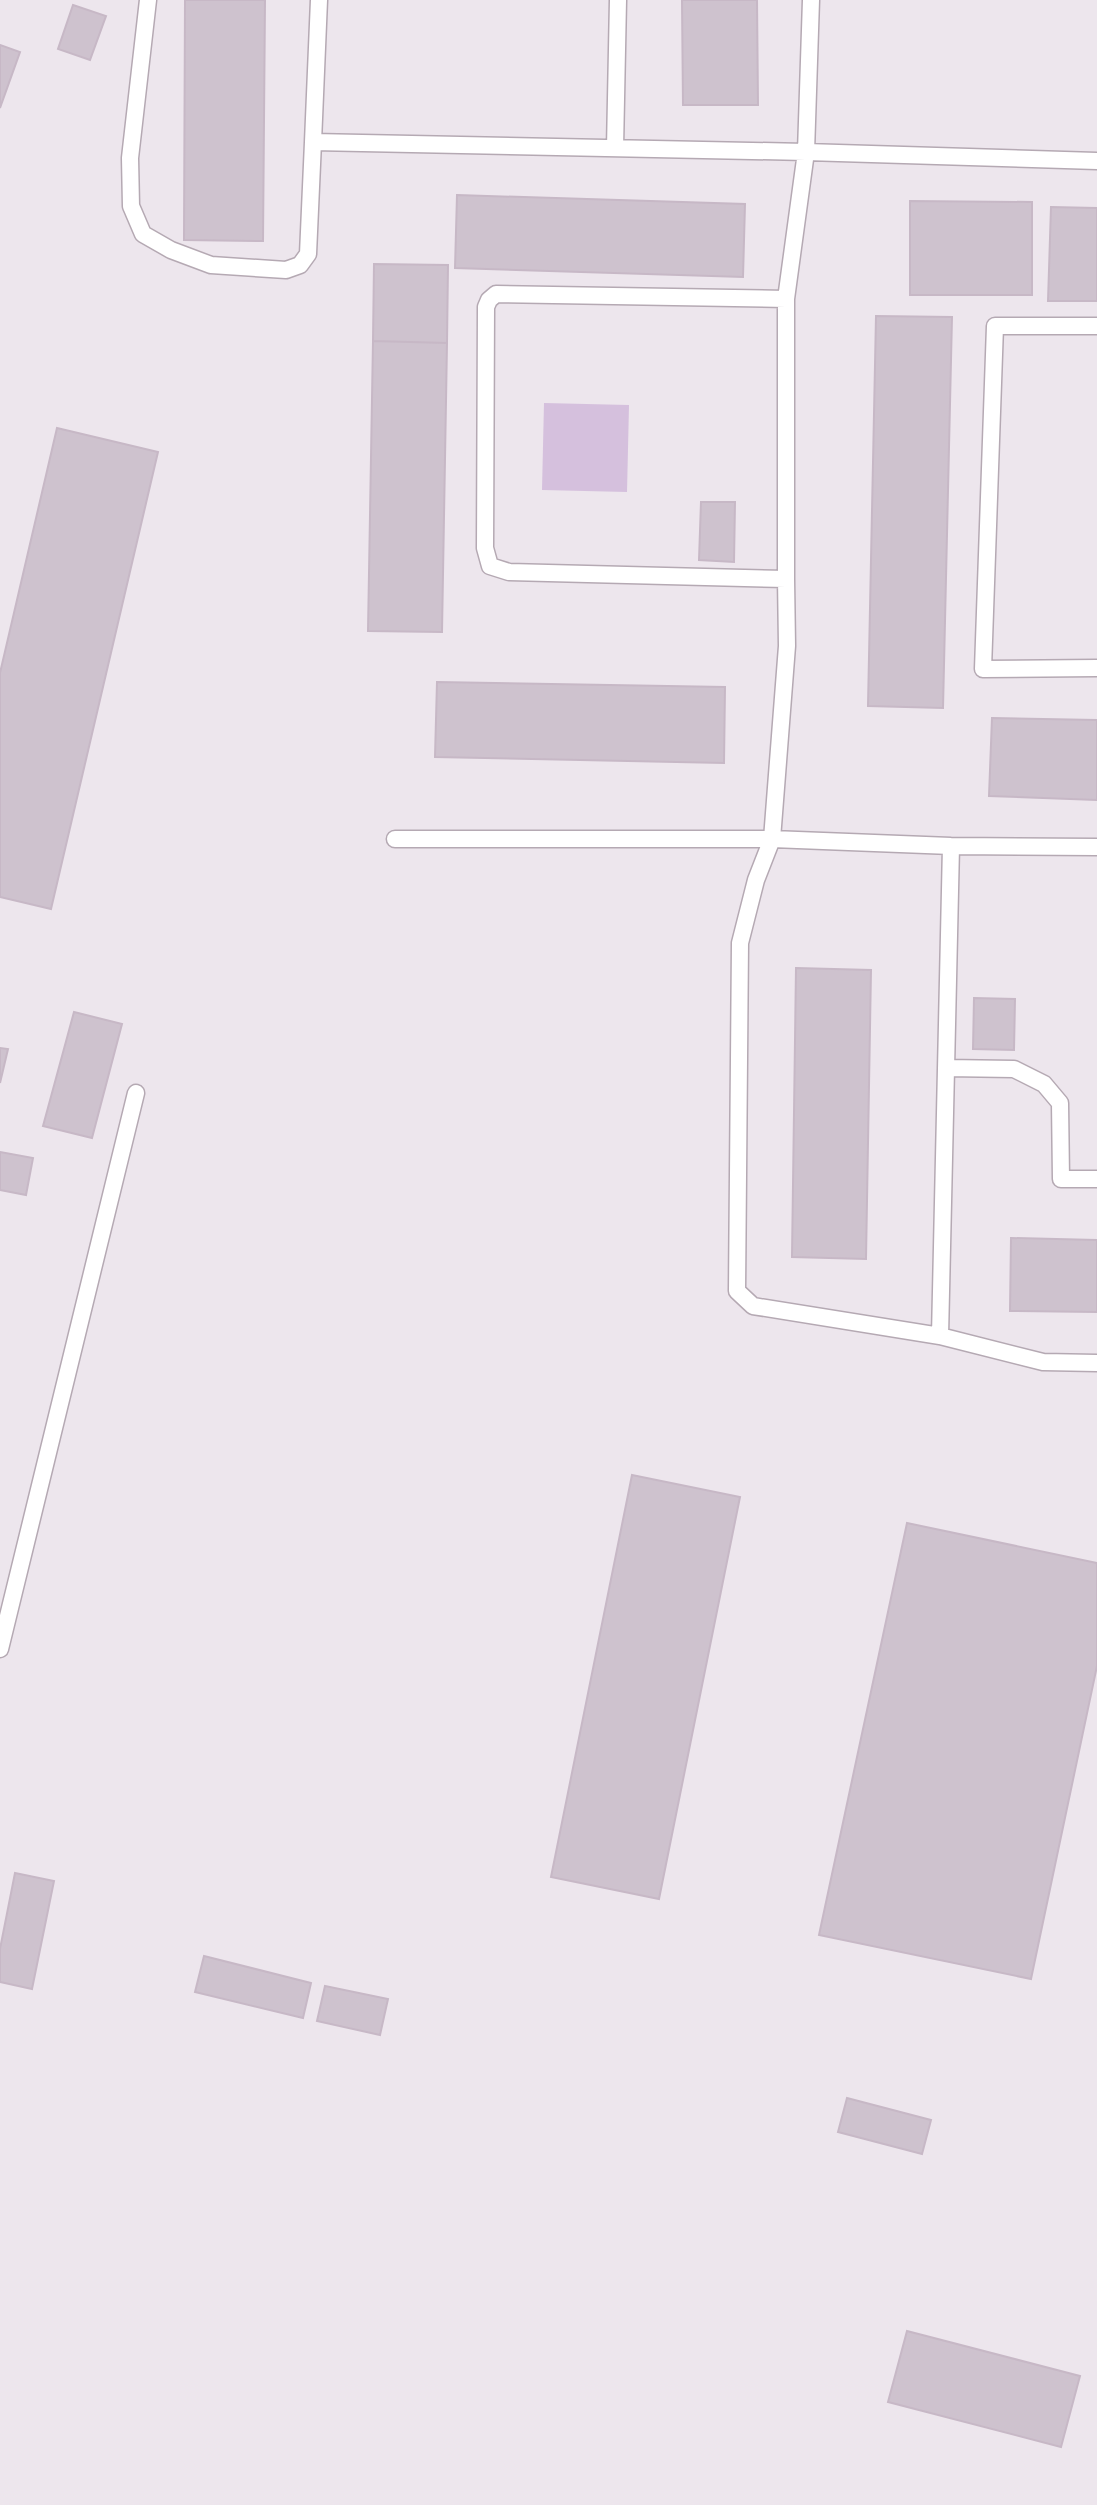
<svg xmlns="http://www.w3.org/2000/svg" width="1097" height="2505" viewBox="0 0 1097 2505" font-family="Roboto,sans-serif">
	<rect width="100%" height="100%" fill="#ede6ed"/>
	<path fill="#d5c0dd" d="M544,403L629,405L627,492L542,490Z"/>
	<path fill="#cec2ce" stroke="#c7b8c6" stroke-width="2" d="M185,0H265L263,241L184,240Z
		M682,0H757L758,105H683Z
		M73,5L106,16L90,60L58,49Z
		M0,45L20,52L0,108Z
		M457,195L745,204L743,277L455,268Z
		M910,201L1032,202V295H910Z
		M1051,207L1097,208V301H1048Z
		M374,264L448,265L447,343L373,341Z
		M876,316L952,317L943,708L868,706Z
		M373,341L447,343L442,632L368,631Z
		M57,428L158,452L51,909L0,897V673Z
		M701,502H735L734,562L699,560Z
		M437,682L725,687L724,763L435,757Z
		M992,718L1097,720V800L989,796Z
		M796,968L871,970L866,1259L792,1257Z
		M974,998L1015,999L1014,1050L973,1049Z
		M74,1012L122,1024L92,1138L43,1126Z
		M0,1048L8,1049L0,1083Z
		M0,1152L33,1158L26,1195L0,1190Z
		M1011,1238L1097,1240V1312L1010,1311Z
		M632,1475L740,1497L659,1899L551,1877Z
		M907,1523L1097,1563V1666L1031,1979L819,1935Z
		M15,1873L54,1881L32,1989L0,1982V1949Z
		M204,1956L311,1983L303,2018L195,1992Z
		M325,1986L388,1999L380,2035L317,2021Z
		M847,2098L931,2120L922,2154L838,2132Z
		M907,2331L1080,2376L1061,2447L888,2402Z"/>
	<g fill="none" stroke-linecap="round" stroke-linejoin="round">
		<g stroke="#b5a9b3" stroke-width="19">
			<path id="lane" d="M148,0L130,158L131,206L143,234L171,250L211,265L286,270L300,265L308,254L313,142
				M319,0L313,142L806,152L1097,161
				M615,148L618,0
				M786,299V579L509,572L490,566L485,548L486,307L489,300L496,294L786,299L806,152L811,0
				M1097,326H995L983,669L1097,668
				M786,579L787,646L772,839L951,846L1097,847
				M395,839H772L756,880L740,943L737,1291L753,1306L940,1336
				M951,846L940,1336L1043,1362L1097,1363
				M946,1068L1014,1069L1044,1084L1060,1103L1061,1179H1097
				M0,1649L136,1093"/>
		</g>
		<use href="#lane" stroke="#fff" stroke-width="16"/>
	</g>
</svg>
